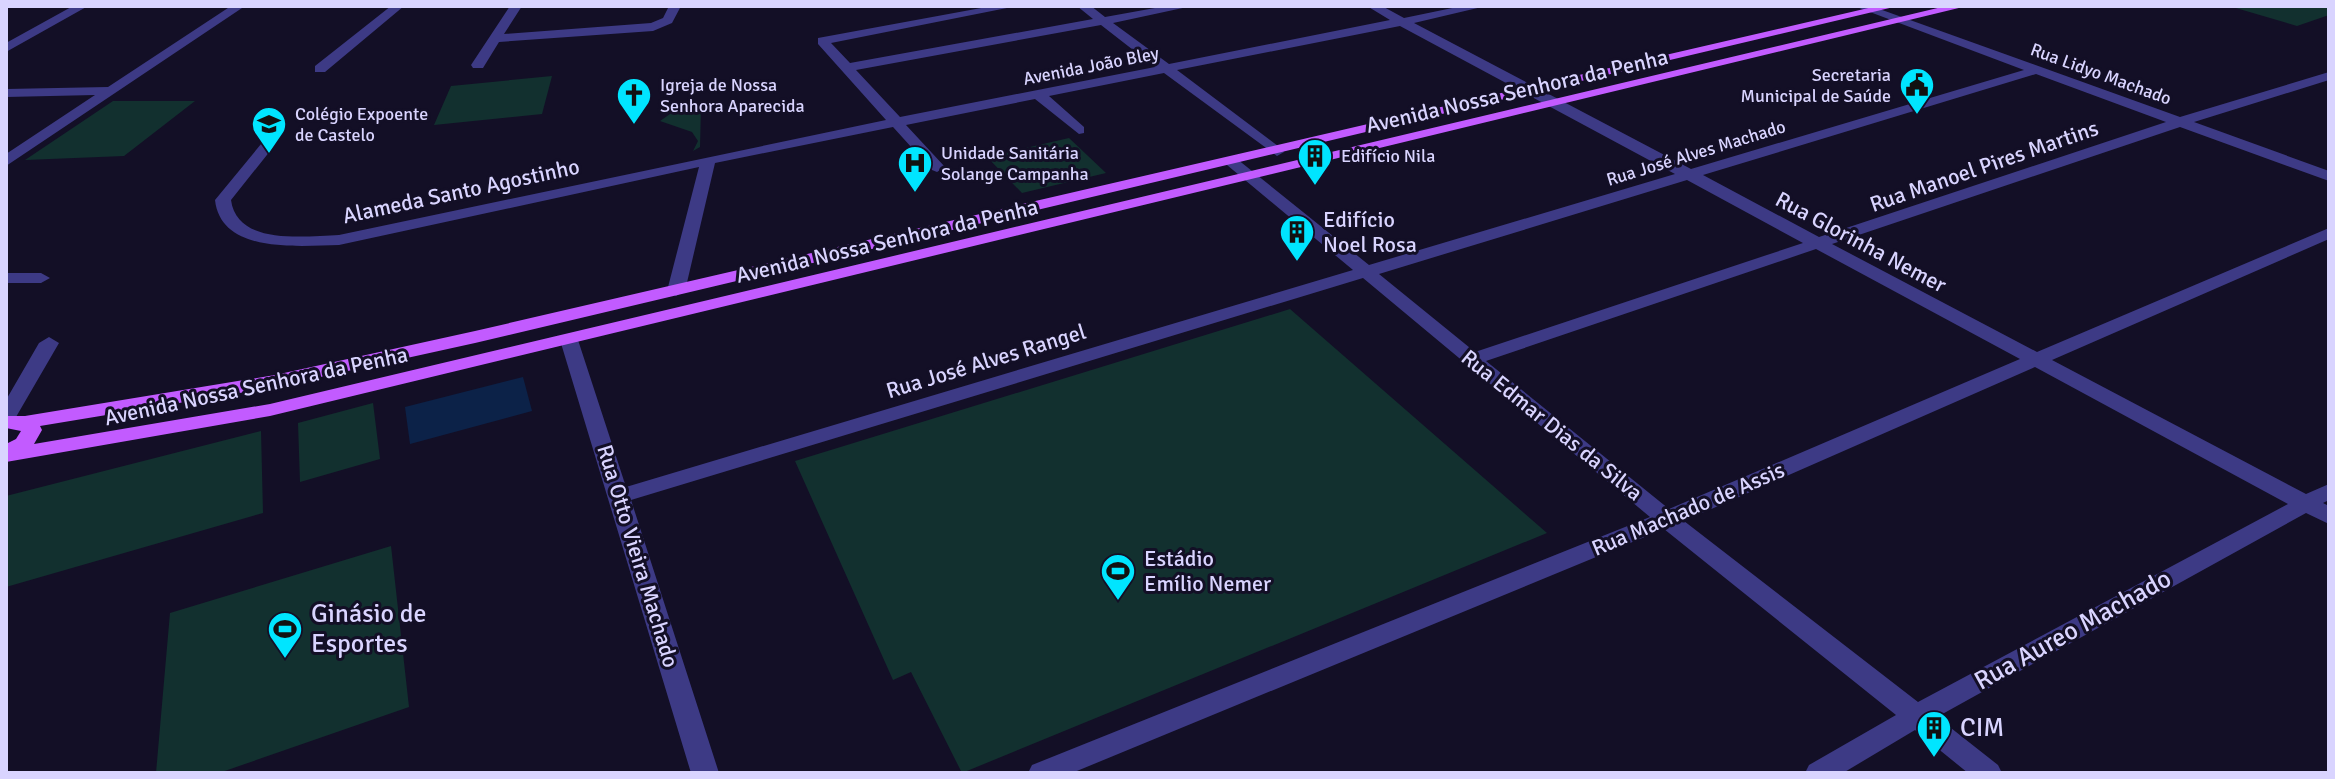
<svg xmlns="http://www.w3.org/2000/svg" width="2335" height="779" viewBox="0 0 2335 779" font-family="Signika,sans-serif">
	<rect width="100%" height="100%" fill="#130f26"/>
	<path fill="#12302f" d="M2229,6H2324L2329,7V15L2297,26Z
		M552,76L542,114L434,125L451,86Z
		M113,101H195L124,156L25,160Z
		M686,103L701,107L700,147L693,151L698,141L692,132L660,121Z
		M1069,138L1106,173L1022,193L987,157Z
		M1290,309L1547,533L962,773L911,672L893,680L795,461Z
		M373,403L380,459L300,482L298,423Z
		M261,431L263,513L6,587V496Z
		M391,546L409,707L219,773H156L170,613Z"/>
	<path fill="#0c2248" d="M523,377L532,411L410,444L405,407Z"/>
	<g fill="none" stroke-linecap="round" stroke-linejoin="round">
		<path fill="#3d3a85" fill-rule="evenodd" d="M73,6H88L6,52V43Z
			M231,6H245L6,166V154L95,95L6,97V89L108,87Z
			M391,6H404L325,72H315V66Z
			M510,6H522L504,34L651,23L663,18L669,6H681L672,23L653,31L499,42L483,68H473L471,65Z
			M992,6H1017L831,43L850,63L1093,19L1077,6H1091L1105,17L1166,6H1192L1113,23L1169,64L1390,20L1367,6H1382L1404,18L1462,6H1486L1414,23L1691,169L2024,70L1854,6H1871L2180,117L2329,72V80L2194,122L2329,171V181L2180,127L1832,244L2037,352L2329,228V239L2052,360L2306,494L2329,484V500L2323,503L2329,506V524L2306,513L1937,717L1998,765L2002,773H1968L1915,730L1843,773H1805L1809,765L1896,715L1664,529L1072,773H1028L1032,765L1650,517L1363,278L631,500L719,773H691L560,340L562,336L569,334L578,340L626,487L1353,270L1227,165V159H1237L1369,265L1675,174L1400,26L1177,70L1282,149L1284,152L1277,156L1164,73L1049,96L1084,127V133L1079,134L1035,99L906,125L945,167L937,172L932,170L893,127L715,163L685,291L676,296L667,291L699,167L339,245C298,246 221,254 215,200L266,138L271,137L278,141L231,200C237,246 305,236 339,235L886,120L818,44V38ZM1101,25L1155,67L900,117L856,70ZM2036,74L2166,122L1819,237L1703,175ZM1687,180L1803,243L1475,352L1379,274ZM1816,249L2020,359L1669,509L1486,361ZM2035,367L2288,504L1918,702L1684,521Z
			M6,273H41L50,278L41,283H6Z
			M49,337L59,343L16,417L6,423V400L39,343Z"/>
		<path fill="#c25bff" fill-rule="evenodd" d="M1877,6H1898L475,343L275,387L40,426L42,430L34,444L270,404L1946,6H1967L270,416L6,462V444L16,439L21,431L6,428V416H25L275,375L475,331Z"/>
	</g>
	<defs>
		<g id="civic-pin" transform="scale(1.8)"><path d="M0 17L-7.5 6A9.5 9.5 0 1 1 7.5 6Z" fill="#00e5ff" stroke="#130f26"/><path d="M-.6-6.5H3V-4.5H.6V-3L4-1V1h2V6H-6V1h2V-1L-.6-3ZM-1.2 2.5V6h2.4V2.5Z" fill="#111"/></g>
		<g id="church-pin" transform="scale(1.8)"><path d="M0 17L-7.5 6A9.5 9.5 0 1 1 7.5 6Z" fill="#00e5ff" stroke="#130f26"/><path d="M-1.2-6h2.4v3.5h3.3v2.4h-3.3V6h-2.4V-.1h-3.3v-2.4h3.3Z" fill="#111"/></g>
		<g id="school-pin" transform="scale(1.8)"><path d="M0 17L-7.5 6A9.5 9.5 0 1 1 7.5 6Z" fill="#00e5ff" stroke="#130f26"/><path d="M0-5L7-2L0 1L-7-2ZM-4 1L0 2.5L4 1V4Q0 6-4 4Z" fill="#111"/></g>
		<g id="building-pin" transform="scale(1.8)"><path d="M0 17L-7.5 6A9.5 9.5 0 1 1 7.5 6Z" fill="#00e5ff" stroke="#130f26"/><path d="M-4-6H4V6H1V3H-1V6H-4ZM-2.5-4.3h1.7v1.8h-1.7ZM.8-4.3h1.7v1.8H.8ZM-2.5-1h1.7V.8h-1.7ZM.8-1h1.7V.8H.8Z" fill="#111"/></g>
		<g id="hospital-pin" transform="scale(1.8)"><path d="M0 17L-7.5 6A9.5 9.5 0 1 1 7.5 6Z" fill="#00e5ff" stroke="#130f26"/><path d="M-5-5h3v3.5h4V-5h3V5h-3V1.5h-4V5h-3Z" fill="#111"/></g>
		<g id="stadium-pin" transform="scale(1.8)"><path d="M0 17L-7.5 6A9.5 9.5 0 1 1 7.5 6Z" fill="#00e5ff" stroke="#130f26"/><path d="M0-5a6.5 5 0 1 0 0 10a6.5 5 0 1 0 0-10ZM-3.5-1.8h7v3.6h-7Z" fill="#111"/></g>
	</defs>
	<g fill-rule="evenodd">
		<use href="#civic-pin" x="1917" y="85"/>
		<use href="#church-pin" x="634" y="95"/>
		<use href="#school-pin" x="269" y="124"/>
		<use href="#building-pin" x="1315" y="156"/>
		<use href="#hospital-pin" x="915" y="163"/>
		<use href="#building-pin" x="1297" y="232"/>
		<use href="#stadium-pin" x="1118" y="571"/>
		<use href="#stadium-pin" x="285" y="629"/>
		<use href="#building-pin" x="1934" y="728"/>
	</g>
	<g text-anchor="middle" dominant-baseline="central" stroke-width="6" stroke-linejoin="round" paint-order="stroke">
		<g font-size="18" fill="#d9d4ff" stroke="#130f26">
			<text transform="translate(1091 66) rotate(-11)">Avenida João Bley</text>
			<text transform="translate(2101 74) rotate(20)">Rua Lidyo Machado</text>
			<text transform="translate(1696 153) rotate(-17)">Rua José Alves Machado</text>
		</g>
		<g font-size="18" fill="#d9d4ff" stroke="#130f26" text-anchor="start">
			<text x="1891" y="75" text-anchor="end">Secretaria<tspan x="1891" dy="21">Municipal de Saúde</tspan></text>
			<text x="660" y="85">Igreja de Nossa<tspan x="660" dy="21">Senhora Aparecida</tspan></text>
			<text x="295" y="114">Colégio Expoente<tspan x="295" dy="21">de Castelo</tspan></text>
			<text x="941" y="153">Unidade Sanitária<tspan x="941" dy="21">Solange Campanha</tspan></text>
			<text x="1341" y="156">Edifício Nila</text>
		</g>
		<g font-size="22" fill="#d9d4ff" stroke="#130f26">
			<text transform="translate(1517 91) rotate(-13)">Avenida Nossa Senhora da Penha</text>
			<text transform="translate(1984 166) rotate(-19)">Rua Manoel Pires Martins</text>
			<text transform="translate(461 191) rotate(-12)">Alameda Santo Agostinho</text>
			<text transform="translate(887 241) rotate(-13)">Avenida Nossa Senhora da Penha</text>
			<text transform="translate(1861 242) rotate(28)">Rua Glorinha Nemer</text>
			<text transform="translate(986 361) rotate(-17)">Rua José Alves Rangel</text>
			<text transform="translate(256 386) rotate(-12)">Avenida Nossa Senhora da Penha</text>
			<text transform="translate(1552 425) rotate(39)">Rua Edmar Dias da Silva</text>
			<text transform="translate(1688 509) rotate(-23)">Rua Machado de Assis</text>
			<text transform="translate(638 556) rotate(73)">Rua Otto Vieira Machado</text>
		</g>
		<g font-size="22" fill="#d9d4ff" stroke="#130f26" text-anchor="start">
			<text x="1323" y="219">Edifício<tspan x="1323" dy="25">Noel Rosa</tspan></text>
			<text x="1144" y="558">Estádio<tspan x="1144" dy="25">Emílio Nemer</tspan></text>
		</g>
		<g font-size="26" fill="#d9d4ff" stroke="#130f26" text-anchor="start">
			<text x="311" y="614">Ginásio de<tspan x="311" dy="30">Esportes</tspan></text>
			<text x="1960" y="728">CIM</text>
		</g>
		<g font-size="26" fill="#d9d4ff" stroke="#130f26">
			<text transform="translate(2073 630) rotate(-29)">Rua Aureo Machado</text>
		</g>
	</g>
	<rect width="2335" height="779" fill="none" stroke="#d9d4ff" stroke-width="16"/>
</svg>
